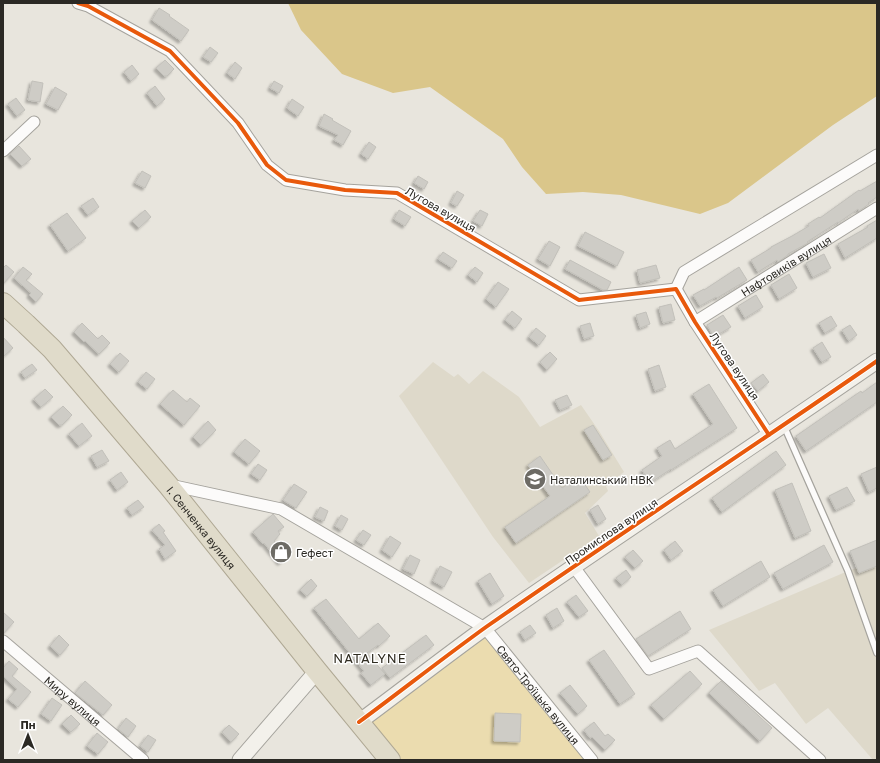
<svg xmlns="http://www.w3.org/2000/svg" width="880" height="763" viewBox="0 0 880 763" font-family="'Golos Text',sans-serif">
	<defs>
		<filter id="shadow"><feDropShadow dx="-2.5" dy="2.5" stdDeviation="1" flood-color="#0004"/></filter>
	</defs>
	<rect width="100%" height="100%" fill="#e8e5dd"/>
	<path fill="#ded9ca" d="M433,362L454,377L458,374L469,384L483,371L519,397L540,427L581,405L599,431L624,472L606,486L608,491L585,513L599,536L529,583L493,537L399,396Z
		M877,561V760H873L828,708L806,724L775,683L759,691L709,630L848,571Z"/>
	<path fill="#ebdcaf" d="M485,628L592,760H390L359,722Z"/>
	<path fill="#dac68a" d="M288,3H877V96L833,125L728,203L700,214L621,195L583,192L546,194L522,167L503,139L430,87L393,93L342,74L301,30Z"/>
	<path fill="#ceccc6" stroke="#c2c0ba" filter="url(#shadow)" d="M159,8L170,15L169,16L189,30L181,41L152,20Z
		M210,47L218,53L211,62L203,57Z
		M165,60L174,69L167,76H164L156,68Z
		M235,62L242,68L235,79L227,73Z
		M132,65L139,74L131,81L124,72Z
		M32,81L43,83L40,102L28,100Z
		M274,81L283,86L279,93L270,88Z
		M155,86L165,99L157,106L147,93Z
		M55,87L67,94L58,110L46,104Z
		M16,98L25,110L17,116L8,104Z
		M292,99L304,107L298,116L287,108Z
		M324,114L333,119L332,120L351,131L343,145L334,140L338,135L319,126Z
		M369,142L376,147L368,159L361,154Z
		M19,146L31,159L22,166L10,154Z
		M142,171L151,176L145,188L135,183Z
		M418,176L428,182L424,189L414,183Z
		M877,181V197L868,203L869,204L859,211L858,209L838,223V222L807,242L808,243L788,254V255L778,262L777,260L758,272L751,260L771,248V247L792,236L809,226L808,224L819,217L820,218L859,190L860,191Z
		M457,191L464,195L457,206L451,203Z
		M93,198L99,207L88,215L81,206Z
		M145,210L151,217L139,228L132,221Z
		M399,210L411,217L405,226L394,219Z
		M480,210L488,214L482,226L473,221Z
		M67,213L86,238L68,251L50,225Z
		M877,220V238L845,258L838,244L868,227L867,226Z
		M585,232L624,252L617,266L578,246Z
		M549,241L560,247L550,266L538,259Z
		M443,252L457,261L452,268L438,259Z
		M824,254L831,268L813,277L806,263Z
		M570,260L611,282L607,290H603L565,269Z
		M6,265L14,272L3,284V268Z
		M656,265L660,278L640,283L637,270Z
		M23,267L32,274L26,280L43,294L36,302L29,295L31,293L14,278Z
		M475,267L483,273L477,282L468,275Z
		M739,267L747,280L717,298L716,297L700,306L693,295L704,289V290Z
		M789,274L797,288L779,299L771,285Z
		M498,282L509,289L496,307L486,299Z
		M756,295L763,307L745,318L738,306Z
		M671,304L675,320L663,323L659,307Z
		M512,311L522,319L515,328L505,320Z
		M646,312L650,324L640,328L636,315Z
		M723,315L731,327L714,337L707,325Z
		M831,316L837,326L825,333L819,323Z
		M82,323L98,339L102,335L110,343L99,354L85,341L84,342L74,332Z
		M590,323L594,336L584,339L580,326Z
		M850,325L857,335L849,341L842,330Z
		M536,328L546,336L539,345L529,337Z
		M3,337L13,348L3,357Z
		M822,342L831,357L822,362L813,348Z
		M550,352L557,359L547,370L540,362Z
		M120,353L129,361L119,372L110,364Z
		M32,364L37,370L25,378L21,372Z
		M659,365L666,387L655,391L648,369Z
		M146,372L155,379L147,389L138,382Z
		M763,374L769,382L758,391L751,383Z
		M877,382V402L806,451L796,436L861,391L862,393Z
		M709,384L737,428L671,470V469L650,483L642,470L662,456L657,448L670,440L675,449L713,424L693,394Z
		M45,389L53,397L41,407L34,399Z
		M173,390L187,402L190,398L200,406L184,425L160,404Z
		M567,395L572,405L560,410L555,400Z
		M63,406L72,415L62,425H59L51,417Z
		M208,421L216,430L201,445L193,437Z
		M82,423L92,436L79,446L69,434Z
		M593,425L612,455L603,460L584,430Z
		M245,439L260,451L249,464L234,452Z
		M102,450L109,461L97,467L91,456Z
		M776,451L786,465L722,512L712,498Z
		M540,456L562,488L579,476L590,492L516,543L505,527L550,496L528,465Z
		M258,464L267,470L260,480L251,474Z
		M877,467V488L869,492L861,474Z
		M121,472L128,482L117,490L110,480Z
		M792,483L811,531L795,538L775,490Z
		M294,484L307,492L296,508L283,500Z
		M847,487L855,501L836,510L829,496Z
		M138,500L144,507L132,515L127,508Z
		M598,505L606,519L598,524L590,510Z
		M320,507L328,511L324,521L315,517Z
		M273,514L284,527L278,531L280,534L274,541L289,556L280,563L264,543L263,544L253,532Z
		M341,515L348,519L342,530L335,526Z
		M159,524L165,531L163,532L176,551L165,559L159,549L165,545L152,530Z
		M363,530L371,535L364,545L356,540Z
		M390,536L401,543L392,557L382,550Z
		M877,540V566L859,573L850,551Z
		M675,541L683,551L671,560L664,550Z
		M824,545L833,562L783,589L774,573Z
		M633,550L643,561L635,568L625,557Z
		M410,555L420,560L414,574L403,569Z
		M761,561L770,577L723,606L713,590Z
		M440,566L452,572L444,587L433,581Z
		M626,570L631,577L622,585L616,578Z
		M490,573L504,596L492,604L478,581Z
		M311,579L317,586L307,596L300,590Z
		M576,595L588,611L579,617L567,602Z
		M326,599L359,639L378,623L390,636L379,646L378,645L367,653L385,674L371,685L361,673L364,671L314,608Z
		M557,608L564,621L553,628L546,615Z
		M680,611L691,629L648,656L636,639Z
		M3,612L14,622L3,634Z
		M530,625L536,633L525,640L520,632Z
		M59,635L69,645L60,655L50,646Z
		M426,635L434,645L390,678L382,668Z
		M604,650L635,694L620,704L589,660Z
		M9,661L18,669L12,676L31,692L18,707L8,699L17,689L3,676V668Z
		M690,671L702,684L664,719L651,705Z
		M85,681L112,705L103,715L75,693Z
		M721,681L772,728L760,741L709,693Z
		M570,685L587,706L578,714L560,693Z
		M52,698L62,705L51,721L41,714Z
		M495,713L521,714L520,742L494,741Z
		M71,715L80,724L71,732L62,724Z
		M126,718L136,726L128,737L118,729Z
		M594,722L605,736L608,734L615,740L605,750L592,737L590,738L584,730Z
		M229,725L239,734L231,742L222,732Z
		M97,733L108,742L98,754L87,746Z
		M148,735L156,740L148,752L140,746Z"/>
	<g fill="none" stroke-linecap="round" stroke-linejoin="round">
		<g stroke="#a5a39d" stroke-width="8">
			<path id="lane" d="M784,426L848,571L877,653"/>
		</g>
		<g stroke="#a5a39d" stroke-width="13">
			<g id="street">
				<path d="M78,3L88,6L170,51L238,123L267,165L286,180L345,190L397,193L579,300L676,289L695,322L769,435"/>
				<path d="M3,151L34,122"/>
				<path d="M676,289L684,272L877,155"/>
				<path id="s1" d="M695,322L877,208"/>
				<path id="s2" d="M170,485L281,509L485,628L592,760"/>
				<path d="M574,567L649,669L698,651L820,760"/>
				<path id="s3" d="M3,641L143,760"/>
			</g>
		</g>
		<g stroke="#a5a39d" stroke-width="17">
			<path id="secondary" d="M359,722C401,691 443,658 486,627C615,537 747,451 877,361
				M240,760L317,671"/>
		</g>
		<g stroke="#afa894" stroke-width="22">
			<g id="highway">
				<path id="s4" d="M3,303L26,324L52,349L76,377L168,485L317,671L390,760"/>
			</g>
		</g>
		<use href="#lane" stroke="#fcfbfa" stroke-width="5.5"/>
		<use href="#street" stroke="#fcfbfa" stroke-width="11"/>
		<use href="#secondary" stroke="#f3f1eb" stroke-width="15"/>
		<use href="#highway" stroke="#e0dbca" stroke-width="20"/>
		<g stroke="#fff" stroke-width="6">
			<path id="cycleway" d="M78,3L88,6L170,51L238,123L267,165L286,180L345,190L397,193L579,300L676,289L695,322L769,435
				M359,722C401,691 443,658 486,627C615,537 747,451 877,361"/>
		</g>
		<use href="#cycleway" stroke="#e8590c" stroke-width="4"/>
	</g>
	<defs>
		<g id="school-disc" transform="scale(1.15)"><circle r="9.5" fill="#6d6b65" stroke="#fff"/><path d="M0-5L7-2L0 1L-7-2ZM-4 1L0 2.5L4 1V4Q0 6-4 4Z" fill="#fff"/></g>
		<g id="shop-disc" transform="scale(1.15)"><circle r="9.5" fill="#6d6b65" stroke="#fff"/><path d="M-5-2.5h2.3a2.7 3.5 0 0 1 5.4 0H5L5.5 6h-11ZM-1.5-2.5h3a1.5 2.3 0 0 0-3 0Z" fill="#fff"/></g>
	</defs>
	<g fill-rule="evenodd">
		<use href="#school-disc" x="535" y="479"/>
		<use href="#shop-disc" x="281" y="552"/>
	</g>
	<g text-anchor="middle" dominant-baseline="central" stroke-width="3" stroke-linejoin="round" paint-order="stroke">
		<g font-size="11" fill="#2b2924" stroke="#fff">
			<text transform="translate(441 209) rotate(30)">Лугова вулиця</text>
			<text stroke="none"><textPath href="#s1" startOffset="107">Нафтовиків вулиця</textPath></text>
			<text transform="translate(735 366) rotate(56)">Лугова вулиця</text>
			<text stroke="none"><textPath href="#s4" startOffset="300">І. Сенченка вулиця</textPath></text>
			<text transform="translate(611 531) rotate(-34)">Промислова вулиця</text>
			<text stroke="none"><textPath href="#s2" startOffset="435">Свято-Троїцька вулиця</textPath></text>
			<text stroke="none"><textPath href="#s3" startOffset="92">Миру вулиця</textPath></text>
		</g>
		<g font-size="11" fill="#2b2924" stroke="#fff" text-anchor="start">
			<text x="550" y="479">Наталинський НВК</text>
			<text x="296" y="552">Гефест</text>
		</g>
		<g font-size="13" letter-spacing="1" fill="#302c21" stroke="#fff">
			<text x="370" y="658">NATALYNE</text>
		</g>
	</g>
	<rect width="880" height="763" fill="none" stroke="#2b2924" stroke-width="8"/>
	<g transform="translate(28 735)" stroke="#ffffff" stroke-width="3" paint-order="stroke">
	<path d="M0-3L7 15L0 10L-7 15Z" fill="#2b2924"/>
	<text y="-6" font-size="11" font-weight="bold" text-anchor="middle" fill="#2b2924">Пн</text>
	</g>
</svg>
